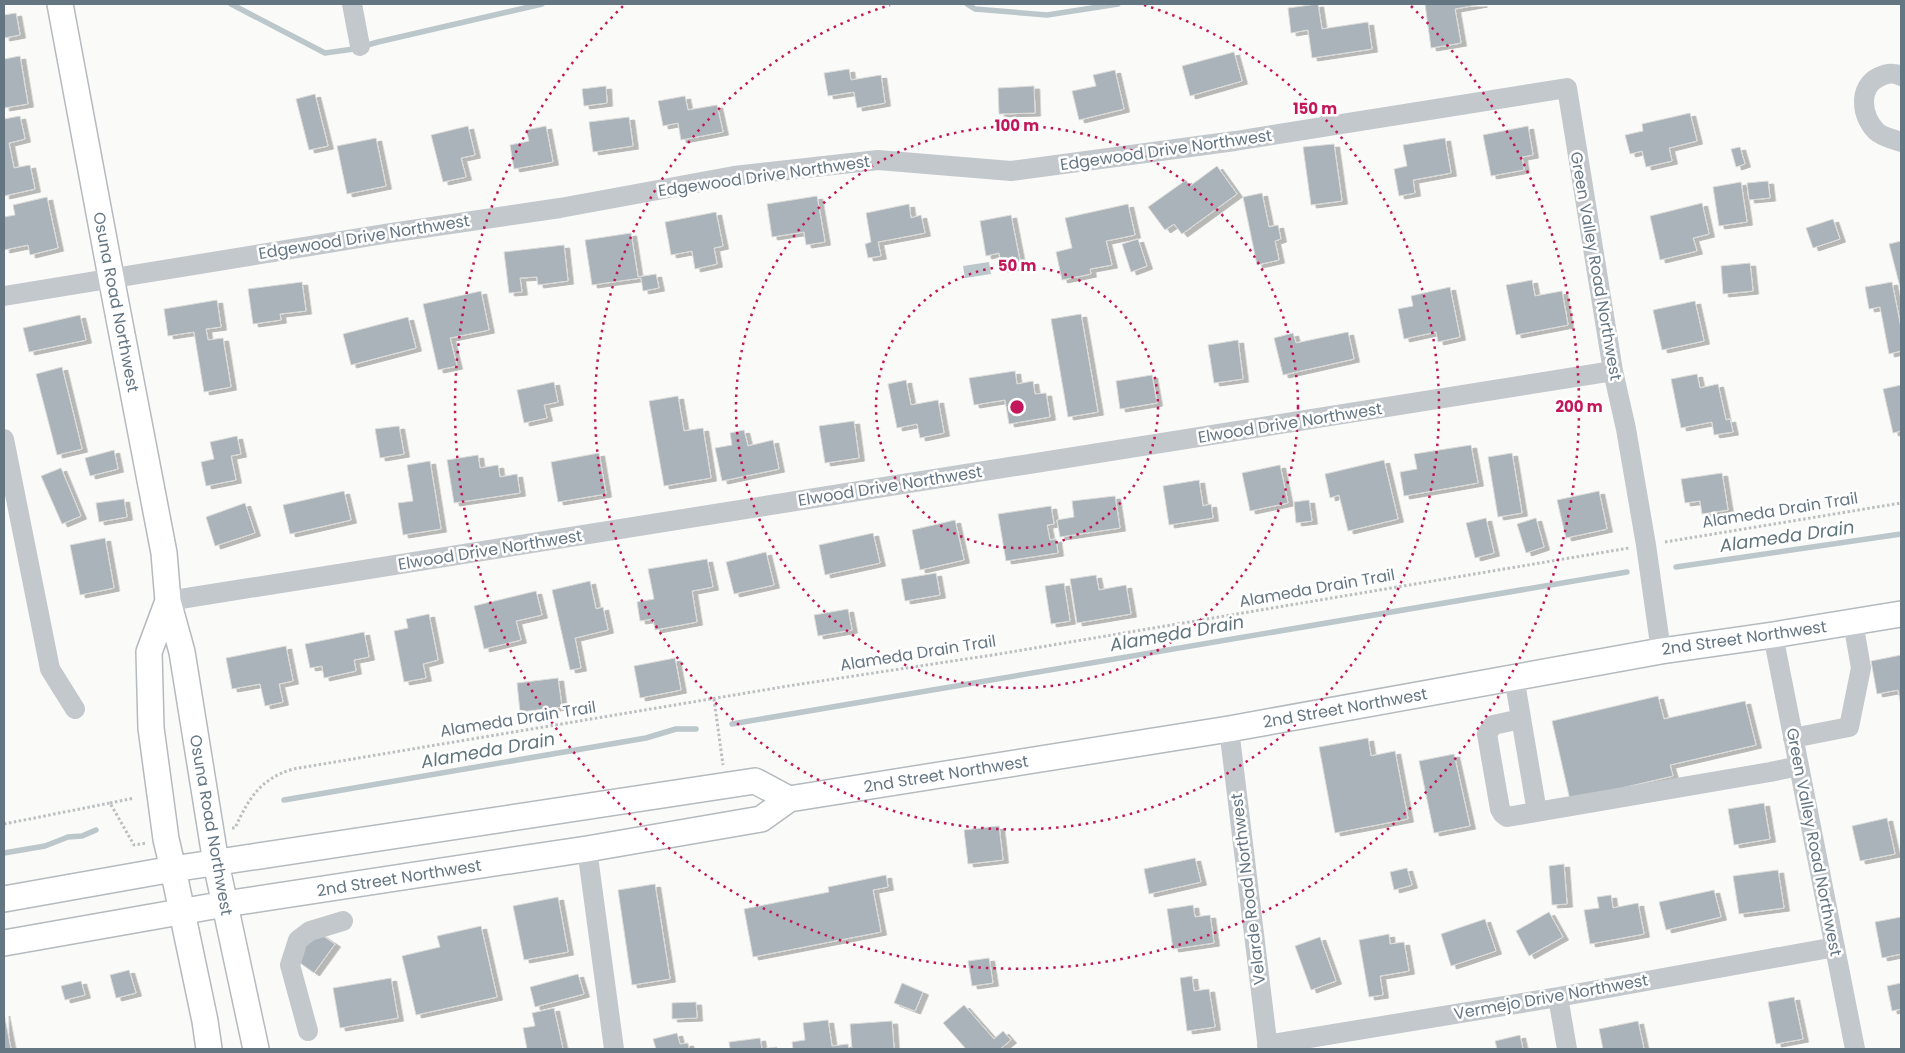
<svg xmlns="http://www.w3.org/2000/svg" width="1905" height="1053" viewBox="0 0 1905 1053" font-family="Poppins,sans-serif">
	<defs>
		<filter id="shadow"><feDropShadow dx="5.5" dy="3" stdDeviation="0" flood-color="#0004"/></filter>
	</defs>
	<rect width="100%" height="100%" fill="#fafaf8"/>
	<path fill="#bbc7cb" d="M989,262L991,274L965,278L963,266Z"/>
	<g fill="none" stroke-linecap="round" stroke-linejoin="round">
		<path stroke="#bbc7cb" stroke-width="5.5" d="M231,4L325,53L354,49L378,42L542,4
			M967,4L975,9L1047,15L1118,4
			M1676,567L1901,534
			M732,724L1627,572
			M284,800L646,738L676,729H696
			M4,853L45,846L68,837L82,836L96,830"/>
	</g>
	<path fill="#aab3b9" stroke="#dcdcda" filter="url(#shadow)" d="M1318,4L1322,29L1368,22L1372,49L1312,58L1308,30L1291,33L1288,8Z
		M1425,4H1482L1455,9L1461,43L1431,48Z
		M16,13L20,35L4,38V15Z
		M1234,52L1242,81L1190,96L1182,66Z
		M20,56L28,104L4,108V59Z
		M849,69L851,80L881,75L885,103L857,108L854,92L828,96L824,73Z
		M1115,70L1124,109L1079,120L1072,91L1096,86L1093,75Z
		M606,86L607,103L584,106L582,89Z
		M1034,86L1035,113L999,114L998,88Z
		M315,94L328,146L309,150L296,99Z
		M685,96L688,110L717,105L723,132L681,140L678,123L663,126L658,101Z
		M1690,113L1697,141L1669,148L1672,161L1646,167L1642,151L1630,154L1625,135L1643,131L1642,124Z
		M20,116L25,139L9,143L14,168L30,165L35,189L4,196V119Z
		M629,117L633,146L593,152L589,122Z
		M468,126L475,155L461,158L466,177L443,182L431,135Z
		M546,126L553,162L514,169L510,145L529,141L526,130Z
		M1528,126L1533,155L1522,157L1524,170L1491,176L1483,135Z
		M376,138L386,186L347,194L337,146Z
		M1445,138L1451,173L1413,180L1415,193L1399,196L1394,169L1407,166L1403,145Z
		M1334,144L1342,201L1311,205L1303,147Z
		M1740,147L1745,164L1736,167L1731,149Z
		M1217,166L1237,194L1182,234L1174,224L1165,230L1148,207L1186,180L1190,186Z
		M1768,181L1770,198L1749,200L1747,183Z
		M1741,182L1747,222L1719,226L1713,187Z
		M1262,193L1269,227L1278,225L1281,239L1275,241L1279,260L1257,265L1243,197Z
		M817,196L825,242L806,245L804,232L772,237L767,204Z
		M47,197L58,248L30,255L28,245L4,250V217L15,215L13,205Z
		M1702,203L1709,234L1693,238L1697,251L1660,260L1650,216Z
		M909,204L911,218L921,215L925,233L878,242L881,256L868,258L865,244L871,242L866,213Z
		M1128,204L1135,235L1106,241L1112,265L1090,269L1091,274L1062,280L1056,252L1072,248L1065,218Z
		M716,212L723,246L714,248L717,264L695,269L692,251L671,255L665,222Z
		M1011,215L1021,266L1002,269L999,253L986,256L980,221Z
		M1833,219L1840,239L1813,248L1806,228Z
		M631,233L638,277L656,274L659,288L643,291L641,278L592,285L585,240Z
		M1138,239L1147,266L1131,272L1122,244Z
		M1901,241V291L1889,244Z
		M564,245L568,281L538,285L537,277L520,278L522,292L509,293L504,252Z
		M1750,263L1753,291L1723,294L1721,266Z
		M1532,280L1535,296L1562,291L1568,325L1516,335L1506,285Z
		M302,282L306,311L280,314L281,320L253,324L248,289Z
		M1892,282L1901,328V351L1889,354L1880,307L1869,309L1865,287Z
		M1450,287L1460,337L1438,342L1436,332L1404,339L1398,309L1413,306L1411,296Z
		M481,291L489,330L450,338L457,366L438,370L423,304Z
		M217,300L221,327L206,329L208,340L223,338L231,387L204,392L194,332L168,336L164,309Z
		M1695,301L1704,341L1662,350L1653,310Z
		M1081,314L1098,412L1068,417L1051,319Z
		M80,315L86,340L29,352L23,328Z
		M408,317L416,348L351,365L343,334Z
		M1348,332L1354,359L1283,375L1274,338L1293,333L1296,343Z
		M1238,340L1243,379L1214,383L1208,345Z
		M62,367L82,449L57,455L36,374Z
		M1015,371L1017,384L1033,381L1035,394L1046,393L1050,417L1009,424L1005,400L974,405L969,378Z
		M1697,374L1700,388L1718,384L1726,420L1730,419L1733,432L1714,435L1712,422L1681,428L1671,379Z
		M1152,375L1157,403L1120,409L1116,381Z
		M906,380L911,405L938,400L944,433L920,438L917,424L897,428L888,384Z
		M554,382L558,402L544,405L547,418L524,423L517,390Z
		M1901,385V431L1893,433L1883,389Z
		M678,396L684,431L703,428L711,478L664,486L649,401Z
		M854,421L859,458L825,463L819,426Z
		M399,426L404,454L380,458L375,429Z
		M744,430L748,446L773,440L779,469L722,481L715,448L732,445L730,433Z
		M237,436L241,454L231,456L236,480L206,486L201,462L214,459L210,442Z
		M1471,445L1478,483L1404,496L1400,472L1417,469L1414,454Z
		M114,450L118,469L90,476L85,458Z
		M599,453L606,494L558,502L551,462Z
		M1512,453L1522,513L1498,517L1488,457Z
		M478,455L480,468L498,465L500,477L517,474L520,493L454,503L447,460Z
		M1384,460L1398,519L1348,531L1339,495L1330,498L1325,474Z
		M430,461L441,529L403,535L398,503L413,501L407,465Z
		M1280,465L1288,503L1250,511L1242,473Z
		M61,468L81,516L62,524L41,476Z
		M1722,473L1728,510L1702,514L1700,501L1685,503L1681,479Z
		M1199,480L1203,506L1211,504L1213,518L1169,525L1163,486Z
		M344,491L351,520L290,534L283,505Z
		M1599,491L1607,529L1566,538L1557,500Z
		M1115,496L1120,528L1060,537L1057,520L1074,517L1072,501Z
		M124,499L127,517L99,522L96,503Z
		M1309,500L1312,521L1296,523L1294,502Z
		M245,503L255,533L215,546L206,517Z
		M1051,506L1054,524L1047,525L1050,540L1056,539L1058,553L1006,561L998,514Z
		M1486,518L1494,553L1475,558L1466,523Z
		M1536,518L1544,547L1526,553L1517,524Z
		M955,520L964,560L920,570L912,530Z
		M873,533L880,563L825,575L819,545Z
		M105,538L114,588L80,595L70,545Z
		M766,552L774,585L734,594L726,562Z
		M707,559L713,587L692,591L697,622L655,630L653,619L640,621L637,602L654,599L648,569Z
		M936,573L940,595L905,601L901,579Z
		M1096,575L1099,590L1126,585L1131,614L1077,623L1070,579Z
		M590,581L596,609L603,607L608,630L575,638L581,668L570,670L552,590Z
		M1064,583L1070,621L1051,624L1045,586Z
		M536,591L542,615L516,621L521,640L484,649L474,606Z
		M848,609L852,630L818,636L814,615Z
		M429,614L438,660L423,664L426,678L404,682L394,631L408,628L406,619Z
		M364,632L369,657L354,660L356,671L324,678L322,666L310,668L305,644Z
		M286,646L293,681L279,684L283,702L265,706L260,684L232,689L226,658Z
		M1901,655V706L1898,690L1877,694L1871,661Z
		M675,658L681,690L640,698L634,666Z
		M558,678L562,707L520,712L517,683Z
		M1658,696L1664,719L1745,701L1756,745L1670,765L1673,776L1570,800L1552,721Z
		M1368,738L1371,756L1395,751L1408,819L1335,833L1319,747Z
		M1454,754L1470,826L1434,833L1419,761Z
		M1764,803L1770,839L1734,845L1728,809Z
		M1887,818L1895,854L1860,861L1852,826Z
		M999,826L1003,860L968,864L964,830Z
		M1195,858L1201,882L1149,894L1144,869Z
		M1564,864L1567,904L1552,905L1549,866Z
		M1407,868L1412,885L1394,890L1390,872Z
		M1778,870L1784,908L1739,914L1733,876Z
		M886,875L888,887L873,890L881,932L753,957L744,909L829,892L828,887Z
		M655,884L670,979L632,985L618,890Z
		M1714,890L1721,917L1666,930L1659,902Z
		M1611,895L1613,908L1638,903L1644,934L1590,944L1584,910L1599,908L1597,897Z
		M558,897L568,952L524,960L513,906Z
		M1193,905L1195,917L1210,915L1214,943L1173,949L1167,909Z
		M1549,912L1563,937L1529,956L1516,931Z
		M1901,917V954L1882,958L1875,922Z
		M1485,919L1496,951L1451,966L1441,934Z
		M481,926L497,997L416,1015L402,956L440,947L437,936Z
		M316,931L335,944L314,973L296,960Z
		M1389,934L1390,944L1404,942L1409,971L1380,976L1383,995L1369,997L1359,940Z
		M1320,937L1336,981L1311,990L1295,946Z
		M989,958L993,983L972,986L968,961Z
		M129,970L136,993L116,998L110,975Z
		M578,974L584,994L535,1007L530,987Z
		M1192,976L1194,991L1209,989L1215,1027L1187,1031L1180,978Z
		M391,978L398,1018L340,1028L333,988Z
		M81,981L85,995L65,1000L61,986Z
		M902,983L923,992L915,1011L894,1003Z
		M1901,983V1009L1892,1011L1887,986Z
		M1794,997L1803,1039L1776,1044L1768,1002Z
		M696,1002L697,1018L672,1019V1003Z
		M964,1005L994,1039L1003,1031L1011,1040L1000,1049H966L943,1023Z
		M554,1008L563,1049H527L523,1028L535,1026L532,1013Z
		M4,1013L11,1049H4Z
		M828,1020L832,1046L848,1044L849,1049H793L792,1042L805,1040L803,1023Z
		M892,1021L894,1049H852L850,1024Z
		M1638,1021L1644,1049H1603L1599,1029Z
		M677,1033L680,1044L688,1043L689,1049H656L653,1039Z
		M1520,1035L1523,1049H1497L1495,1041Z
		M760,1038L762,1049L777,1047V1049H730L729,1042Z"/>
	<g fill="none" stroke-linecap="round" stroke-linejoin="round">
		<g stroke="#b5babe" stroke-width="28">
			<path id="major" d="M60,4L111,277L164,553L168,601L182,652L216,863L256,1049
				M168,601L149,652L151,728L166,839L173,869L205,1021L209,1049
				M4,899L173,869L755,781L789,799
				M4,943L225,904L587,849L761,819L789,799L1229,729L1661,651L1773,635L1901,614"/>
		</g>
		<path stroke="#bbbfc2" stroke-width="3" stroke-dasharray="2.5 2.5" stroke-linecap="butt" d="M1665,542L1901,503
			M714,699L723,765
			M110,803L134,798
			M4,824L110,803L134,845L147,843
			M232,828H235C249,798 260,779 293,769L788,686L999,654L1629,548"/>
		<path stroke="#c3c8cc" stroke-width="20" d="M352,4L360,46
			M1901,76C1893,72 1887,73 1879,77C1858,87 1861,115 1876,131C1882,137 1893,139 1901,142
			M4,296L390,233L560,208L734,176L878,160L1011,171L1235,141L1567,88L1613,371L1626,429L1646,545L1661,651
			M4,439L50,669L75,709
			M168,601L1613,371
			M1773,635L1855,1049
			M1514,677L1537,812
			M1521,719L1493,725L1487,734L1500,809L1503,814L1507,817L1770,772L1799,766
			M1229,729L1268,1049
			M1793,738L1849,727L1861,668L1853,622
			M587,849L614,1049
			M1558,997L1567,1049
			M308,1031L290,965L298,940L310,931L343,921
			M1267,1045L1558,997L1835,947"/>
		<use href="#major" stroke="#fff" stroke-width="25"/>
	</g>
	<g fill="none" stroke="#c2185b" stroke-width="2.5" stroke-dasharray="2.5 5">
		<circle cx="1017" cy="407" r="141"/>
		<circle cx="1017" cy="407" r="281"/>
		<path d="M1144 5A422 422 0 1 1 890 5"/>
		<path d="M1411 6A562 562 0 1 1 623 6"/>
	</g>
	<g text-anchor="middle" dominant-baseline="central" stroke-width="5" stroke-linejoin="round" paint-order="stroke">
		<g font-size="16" fill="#657683" stroke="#fff">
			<text transform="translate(1166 150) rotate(-8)">Edgewood Drive Northwest</text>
			<text transform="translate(764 176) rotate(-8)">Edgewood Drive Northwest</text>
			<text transform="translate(364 237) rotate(-9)">Edgewood Drive Northwest</text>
			<text transform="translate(1596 266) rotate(80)">Green Valley Road Northwest</text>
			<text transform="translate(116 302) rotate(79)">Osuna Road Northwest</text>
			<text transform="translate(1290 423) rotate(-9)">Elwood Drive Northwest</text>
			<text transform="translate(890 486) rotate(-9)">Elwood Drive Northwest</text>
			<text transform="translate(1780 510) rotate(-9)">Alameda Drain Trail</text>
			<text transform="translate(490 550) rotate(-9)">Elwood Drive Northwest</text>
			<text transform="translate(1317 588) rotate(-10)">Alameda Drain Trail</text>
			<text transform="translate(1744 638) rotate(-8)">2nd Street Northwest</text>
			<text transform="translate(918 653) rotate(-9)">Alameda Drain Trail</text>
			<text transform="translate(1345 708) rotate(-10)">2nd Street Northwest</text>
			<text transform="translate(518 719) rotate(-9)">Alameda Drain Trail</text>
			<text transform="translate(946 774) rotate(-9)">2nd Street Northwest</text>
			<text transform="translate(211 825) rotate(80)">Osuna Road Northwest</text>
			<text transform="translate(1814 842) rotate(79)">Green Valley Road Northwest</text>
			<text transform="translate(399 878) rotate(-9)">2nd Street Northwest</text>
			<text transform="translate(1248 889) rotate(-97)">Velarde Road Northwest</text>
			<text transform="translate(1551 997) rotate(-10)">Vermejo Drive Northwest</text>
		</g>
		<g font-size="18" font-style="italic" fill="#60757c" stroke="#fff">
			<text transform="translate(1787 536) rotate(-8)">Alameda Drain</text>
			<text transform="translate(1177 633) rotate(-10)">Alameda Drain</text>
			<text transform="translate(488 750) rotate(-10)">Alameda Drain</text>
		</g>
	</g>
	<circle cx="1017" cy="407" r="8" fill="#c2185b" stroke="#fff" stroke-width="2.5"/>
	<g font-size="15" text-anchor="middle" font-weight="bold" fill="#c2185b" stroke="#fff" stroke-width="5" stroke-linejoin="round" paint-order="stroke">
		<text x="1315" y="114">150 m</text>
		<text x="1017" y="131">100 m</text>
		<text x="1017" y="271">50 m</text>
		<text x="1579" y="412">200 m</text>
	</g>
	<rect width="1905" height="1053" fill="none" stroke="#657683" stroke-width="10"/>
</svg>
